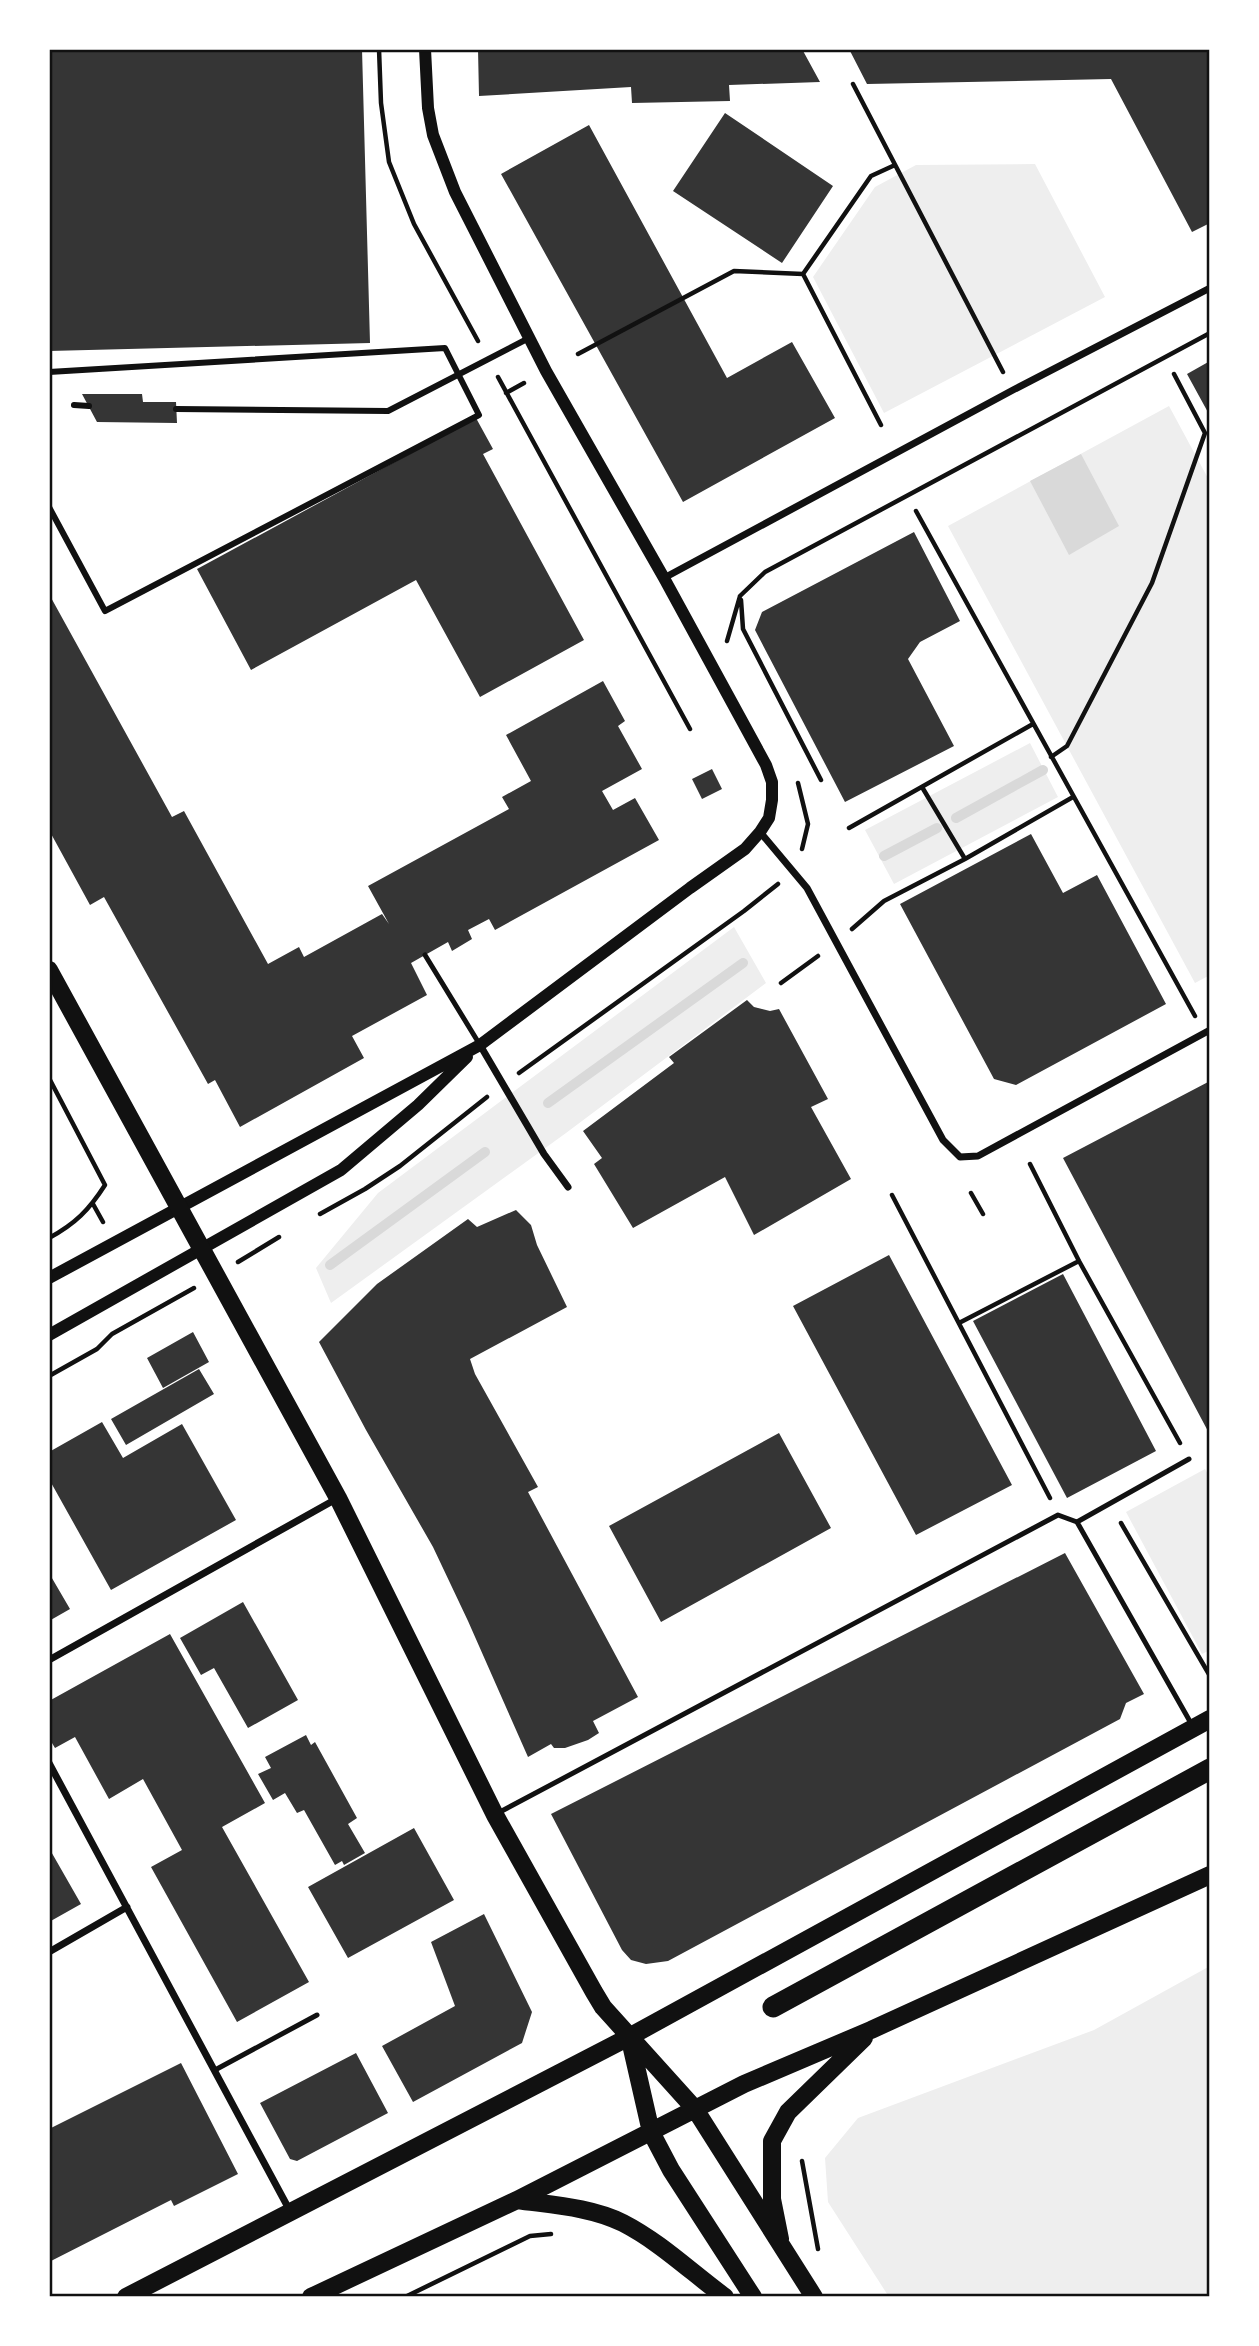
<svg xmlns="http://www.w3.org/2000/svg" width="1259" height="2346" viewBox="0 0 1259 2346" font-family="'Exo 2',sans-serif">
	<rect width="100%" height="100%" fill="#fff"/>
	<path fill="#eee" d="M1035,164L1105,297L884,413L813,277L875,187L916,165Z
		M1169,406L1210,482V975L1195,983L948,526Z
		M1030,743L1058,797L894,884L865,830Z
		M734,927L766,983L566,1133L331,1303L316,1268L378,1193Z
		M1205,1469L1210,1478V1650L1202,1654L1126,1512Z
		M1210,1966V2297H889L828,2202L825,2158L858,2118L1094,2030Z"/>
	<path fill="#d9d9d9" d="M1081,454L1119,526L1069,555L1030,481Z"/>
	<g fill="none" stroke-linecap="round" stroke-linejoin="round">
		<path stroke="#d9d9d9" stroke-width="10" d="M956,818L1043,770
			M884,856L937,828
			M548,1103L743,963
			M330,1265L485,1152"/>
	</g>
	<path fill="#353535" d="M49,49H362L370,343L49,351Z
		M478,49H802L820,82L729,85L730,101L632,103L631,87L479,96Z
		M849,49H1210V223L1192,232L1111,79L867,84Z
		M725,113L833,186L782,263L673,191Z
		M589,125L727,378L792,342L835,418L683,502L501,174Z
		M1210,361V416L1187,374Z
		M82,394H142L143,402H176L177,423L97,422Z
		M476,418L493,449L483,454L584,640L480,697L416,580L251,670L197,569Z
		M914,532L960,621L920,642L908,659L954,746L845,802L755,630L762,612Z
		M49,594L172,817L184,811L268,964L299,947L304,957L382,914L389,924L368,886L509,809L502,797L531,781L506,735L603,681L625,721L618,726L642,769L602,791L613,810L635,798L659,840L495,930L489,919L468,930L472,939L452,951L448,942L411,963L427,995L352,1036L364,1058L240,1127L215,1080L208,1084L104,897L90,905L49,830Z
		M712,769L722,789L702,799L692,779Z
		M1031,834L1063,893L1097,875L1166,1004L1016,1085L994,1079L900,904Z
		M747,1000L754,1007L770,1011L779,1009L828,1099L811,1107L851,1179L754,1235L725,1177L633,1228L594,1164L602,1158L583,1131L674,1063L669,1057Z
		M1210,1081V1435L1063,1158Z
		M516,1210L531,1225L537,1245L567,1307L470,1359L475,1374L538,1487L528,1492L638,1697L593,1721L599,1733L588,1740L565,1748H554L551,1744L528,1757L468,1621L433,1547L366,1430L319,1342L377,1284L468,1219L477,1227Z
		M889,1255L1012,1485L916,1535L793,1306Z
		M1063,1274L1156,1451L1067,1498L973,1321Z
		M193,1332L209,1362L163,1388L147,1358Z
		M199,1369L214,1394L126,1445L111,1419Z
		M102,1422L123,1458L182,1424L236,1520L111,1590L49,1479V1452Z
		M779,1433L831,1528L661,1622L609,1526Z
		M1065,1553L1144,1694L1126,1703L1120,1719L668,1961L646,1964L631,1960L622,1950L551,1814Z
		M49,1573L70,1609L49,1621Z
		M243,1602L298,1700L248,1728L214,1668L201,1675L180,1638Z
		M170,1634L265,1803L222,1827L309,1982L237,2022L151,1867L182,1850L143,1779L109,1799L75,1737L55,1748L49,1738V1701Z
		M306,1735L311,1745L315,1742L357,1818L348,1824L365,1853L344,1865L342,1861L335,1865L304,1810L297,1813L285,1793L273,1800L258,1774L271,1768L265,1757Z
		M414,1828L454,1900L348,1958L308,1887Z
		M49,1848L81,1904L49,1922Z
		M484,1914L532,2012L522,2043L413,2102L382,2046L455,2006L431,1942Z
		M356,2053L388,2113L297,2161L290,2159L260,2103Z
		M181,2063L238,2174L174,2206L171,2200L49,2262V2129Z"/>
	<g fill="none" stroke-linecap="round" stroke-linejoin="round">
		<path stroke="#111" stroke-width="4.5" d="M379,49L381,103L389,162L414,224L478,341
			M853,84L1003,372
			M803,274L881,425
			M578,354L734,271L803,274L871,176L895,165
			M498,377L690,729
			M506,393L524,383
			M916,511L1195,1016
			M740,596L765,572L1210,333
			M741,600L743,629L821,780
			M727,641L740,596
			M1051,757L1067,746L1152,583L1205,433L1174,374
			M798,783L808,824L802,849
			M922,787L965,859
			M849,828L1033,724
			M852,929L884,901L965,859L1073,797
			M781,983L818,956
			M519,1073L744,911L778,884
			M49,1078L105,1185C89,1210 75,1224 49,1238
			M1030,1164L1079,1261L1180,1443
			M971,1193L983,1214
			M892,1195L1050,1498
			M93,1204L103,1222
			M320,1214L365,1189L400,1166L487,1097
			M238,1262L279,1237
			M959,1323L1079,1261
			M49,1376L97,1349L112,1334L194,1288
			M1121,1523L1210,1676
			M802,2161L818,2249
			M405,2297L530,2236L551,2234"/>
		<path stroke="#111" stroke-width="5" d="M425,955L480,1045
			M1077,1522L1192,1725
			M498,1813L1058,1515L1077,1522L1189,1459
			M215,2070L317,2015"/>
		<path stroke="#111" stroke-width="6" d="M49,372L445,348L479,415L105,611L49,507
			M74,405L89,406
			M176,409L388,411L529,338"/>
		<path stroke="#111" stroke-width="7" d="M664,578L1013,390L1210,288
			M760,832L807,888L943,1140L960,1157L978,1156L1210,1030
			M480,1045L544,1154L568,1187
			M49,1660L338,1498
			M49,1763L290,2211
			M49,1952L127,1907"/>
		<path stroke="#111" stroke-width="12" d="M49,1278L480,1045L690,888L745,849L760,832L769,818L772,800V782L766,765L664,578L546,371L455,192L433,135L428,108L425,49
			M49,1335L341,1170L418,1105L467,1057"/>
		<path stroke="#111" stroke-width="18" d="M49,970L338,1498L495,1815L594,1992L603,2007L695,2109L814,2297
			M630,2040L651,2132L671,2170L753,2297
			M517,2200C552,2205 591,2207 623,2223C660,2242 691,2272 725,2297
			M780,2239L772,2199V2141L788,2112L864,2038
			M126,2297L629,2037L1210,1719
			M311,2297L517,2200L744,2084L871,2030L1210,1875"/>
		<path stroke="#111" stroke-width="21" d="M773,2007L1210,1769"/>
	</g>
	<rect width="1259" height="2346" fill="none" stroke="#ffffff" stroke-width="102"/>
	<rect x="51" y="51" width="1157" height="2244" fill="none" stroke="#111" stroke-width="2.5"/>
</svg>
